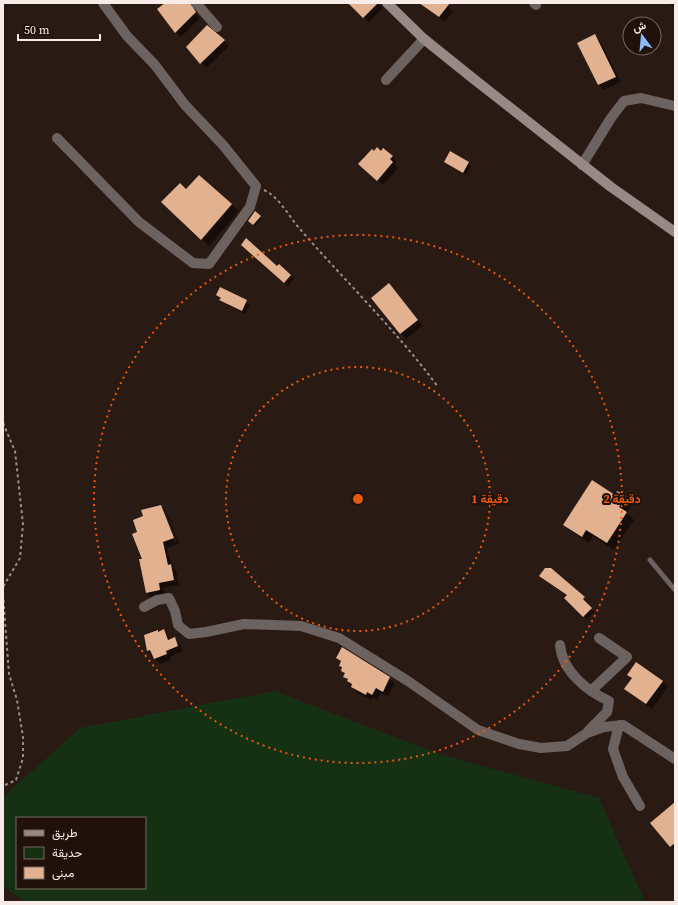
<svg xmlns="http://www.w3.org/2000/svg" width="678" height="905" viewBox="0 0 678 905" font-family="'Source Serif 4',Vazirmatn,serif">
	<rect width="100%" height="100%" fill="#2a1a14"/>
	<path fill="#163013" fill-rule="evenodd" d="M275,691L442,755L599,798L645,902H25L3,886V797L80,728ZM17,818H145V888H17Z"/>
	<path fill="#0007" fill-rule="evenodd" d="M166,3H193L195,6V11L200,18L181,37L175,32Z
		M349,3H378L383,8L369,22Z
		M419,3H444L453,11L445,22Z
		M668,3H675V8Z
		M217,34L229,46L206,68L188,47Z
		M594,35L600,41L621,82L604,90L599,85L578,43Z
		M374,152H382L392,157L397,162L395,165L398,168L383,185L365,170Z
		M445,162L468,163L471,166L466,175Z
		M199,176L239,211L209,246L170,209Z
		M255,213L262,218L255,226L249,221Z
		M245,248L277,267L279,265L294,279L288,286Z
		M389,284L423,326L406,339L372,298Z
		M217,295L246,301L250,304L245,314L224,303Z
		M615,496L625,497L632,504L627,513L634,520L614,550L593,536L589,543L572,532L564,525Z
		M161,506L166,511L179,543L167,548L172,566L176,571L179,585L163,588L165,595L152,598L147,593L139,532L144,516ZM162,511H165L177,542L175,543Z
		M540,576L584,598L587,601L585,603L594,612L587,619L566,598L568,596Z
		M158,631L159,633L164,631L171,640L174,639L180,644L183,651L170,657L171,660L160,664L148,651L145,636Z
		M337,658L389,678L395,684L388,696L381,693L377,700L373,697L371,700L357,693L345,677L346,675L340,665L342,663Z
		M628,674L662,681L668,687L652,709L625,689L632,678Z
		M675,803V850L651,823Z"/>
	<path fill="#e1b190" d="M165,3H190L196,12L175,33L157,9Z
		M348,3H378L363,18Z
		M419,3H450L439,17Z
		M207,25L225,40L200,64L186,47Z
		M595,34L616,77L598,85L577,43Z
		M377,147L381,151L383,148L393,156L390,159L393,162L377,181L358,164L372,149L374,151Z
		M450,151L469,162L463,173L444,162Z
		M199,175L232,204L201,240L161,202L180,183L186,189Z
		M255,211L261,216L253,225L248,221Z
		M246,238L277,266L279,264L291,275L284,283L241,245Z
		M389,283L418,320L400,334L371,298Z
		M220,287L247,300L242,311L219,300L221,298L216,295Z
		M592,480L615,495L617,491L626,496L619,507L627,512L607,543L586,530L582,537L563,525Z
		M161,505L174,538L163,542L168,565L171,564L174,580L159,583L160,590L146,593L139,559H142L132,534L137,532L133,520L143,516L141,510Z
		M545,568H551L585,597L583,599L592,608L583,617L564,598L567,595L539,576Z
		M164,629L168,640L175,637L178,646L166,651L167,654L154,659L150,650L147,651L144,635L158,630V632Z
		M342,647L390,677L383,692L376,688L372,695L367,692L366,695L351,687L352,684L347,681L348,679L343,677L345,673L341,671L342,667L339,666L341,661L336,658Z
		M636,662L663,681L646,704L624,689L632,678L627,675Z
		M675,802V843L670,847L650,823Z"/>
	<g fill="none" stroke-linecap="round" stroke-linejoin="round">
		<path stroke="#9b8d88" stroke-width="2" stroke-dasharray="3 3" stroke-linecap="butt" d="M264,190C279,197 288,215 299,228C345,281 396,330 438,387
			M3,423L15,451L23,524L20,558L3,587
			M3,594L9,674L17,700L23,737V758L16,780L3,786"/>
		<path stroke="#6c6260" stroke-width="5" d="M650,560L675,590"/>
		<path stroke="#6c6260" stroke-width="10" d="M196,3L217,27
			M534,3L536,5
			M386,80L424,39
			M57,138L139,222L193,263L209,264L250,207L256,186L223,145L185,105L155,65L127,36L103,3
			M582,165L611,118L624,101L641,98L675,106
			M144,607L157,600L169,598L175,611L178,625L189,634L206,632L244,624L301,626L339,638L408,681L478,730L519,744L541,748L567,746L587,733L604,727L623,725L675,759
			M560,645C562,671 587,691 609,701L607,712L588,731
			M591,691L627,657L599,638
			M619,725L613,749L623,777L640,806"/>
		<path stroke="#988986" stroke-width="10" d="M387,3L424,39L470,76L611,187L675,232"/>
	</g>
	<g fill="none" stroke="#e8590c" stroke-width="2" stroke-dasharray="2 4">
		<circle cx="358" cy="499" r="132"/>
		<circle cx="358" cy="499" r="264"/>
	</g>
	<circle cx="358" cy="499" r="6" fill="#e8590c" stroke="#20110b" stroke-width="2"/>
	<g font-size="12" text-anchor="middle" font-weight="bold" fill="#e8590c" stroke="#20110b" stroke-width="4" stroke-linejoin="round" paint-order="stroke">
		<text x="490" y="503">1 دقيقة</text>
		<text x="622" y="503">2 دقيقة</text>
	</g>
	<rect width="678" height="905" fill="none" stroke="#f7ece7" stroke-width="8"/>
	<rect x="16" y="817" width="130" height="72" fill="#20110b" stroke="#766963"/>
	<rect x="24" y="830" width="20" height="6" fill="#988986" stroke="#766963"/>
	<text x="52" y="837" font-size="12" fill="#f7ece7">طريق</text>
	<rect x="24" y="847" width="20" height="12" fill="#163013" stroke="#766963"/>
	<text x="52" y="857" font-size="12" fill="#f7ece7">حديقة</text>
	<rect x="24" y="867" width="20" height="12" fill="#e1b190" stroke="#766963"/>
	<text x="52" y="877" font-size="12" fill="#f7ece7">مبنى</text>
	<g transform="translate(642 36) rotate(344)"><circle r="19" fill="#20110b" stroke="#766963"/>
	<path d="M0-3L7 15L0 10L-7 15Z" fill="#8abafc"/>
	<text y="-6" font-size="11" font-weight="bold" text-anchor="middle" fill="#f7ece7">ش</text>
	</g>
	<path d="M18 34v6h82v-6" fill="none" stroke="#f7ece7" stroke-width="2"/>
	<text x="24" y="34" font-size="12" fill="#f7ece7" stroke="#20110b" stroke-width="3" paint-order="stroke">50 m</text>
</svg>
